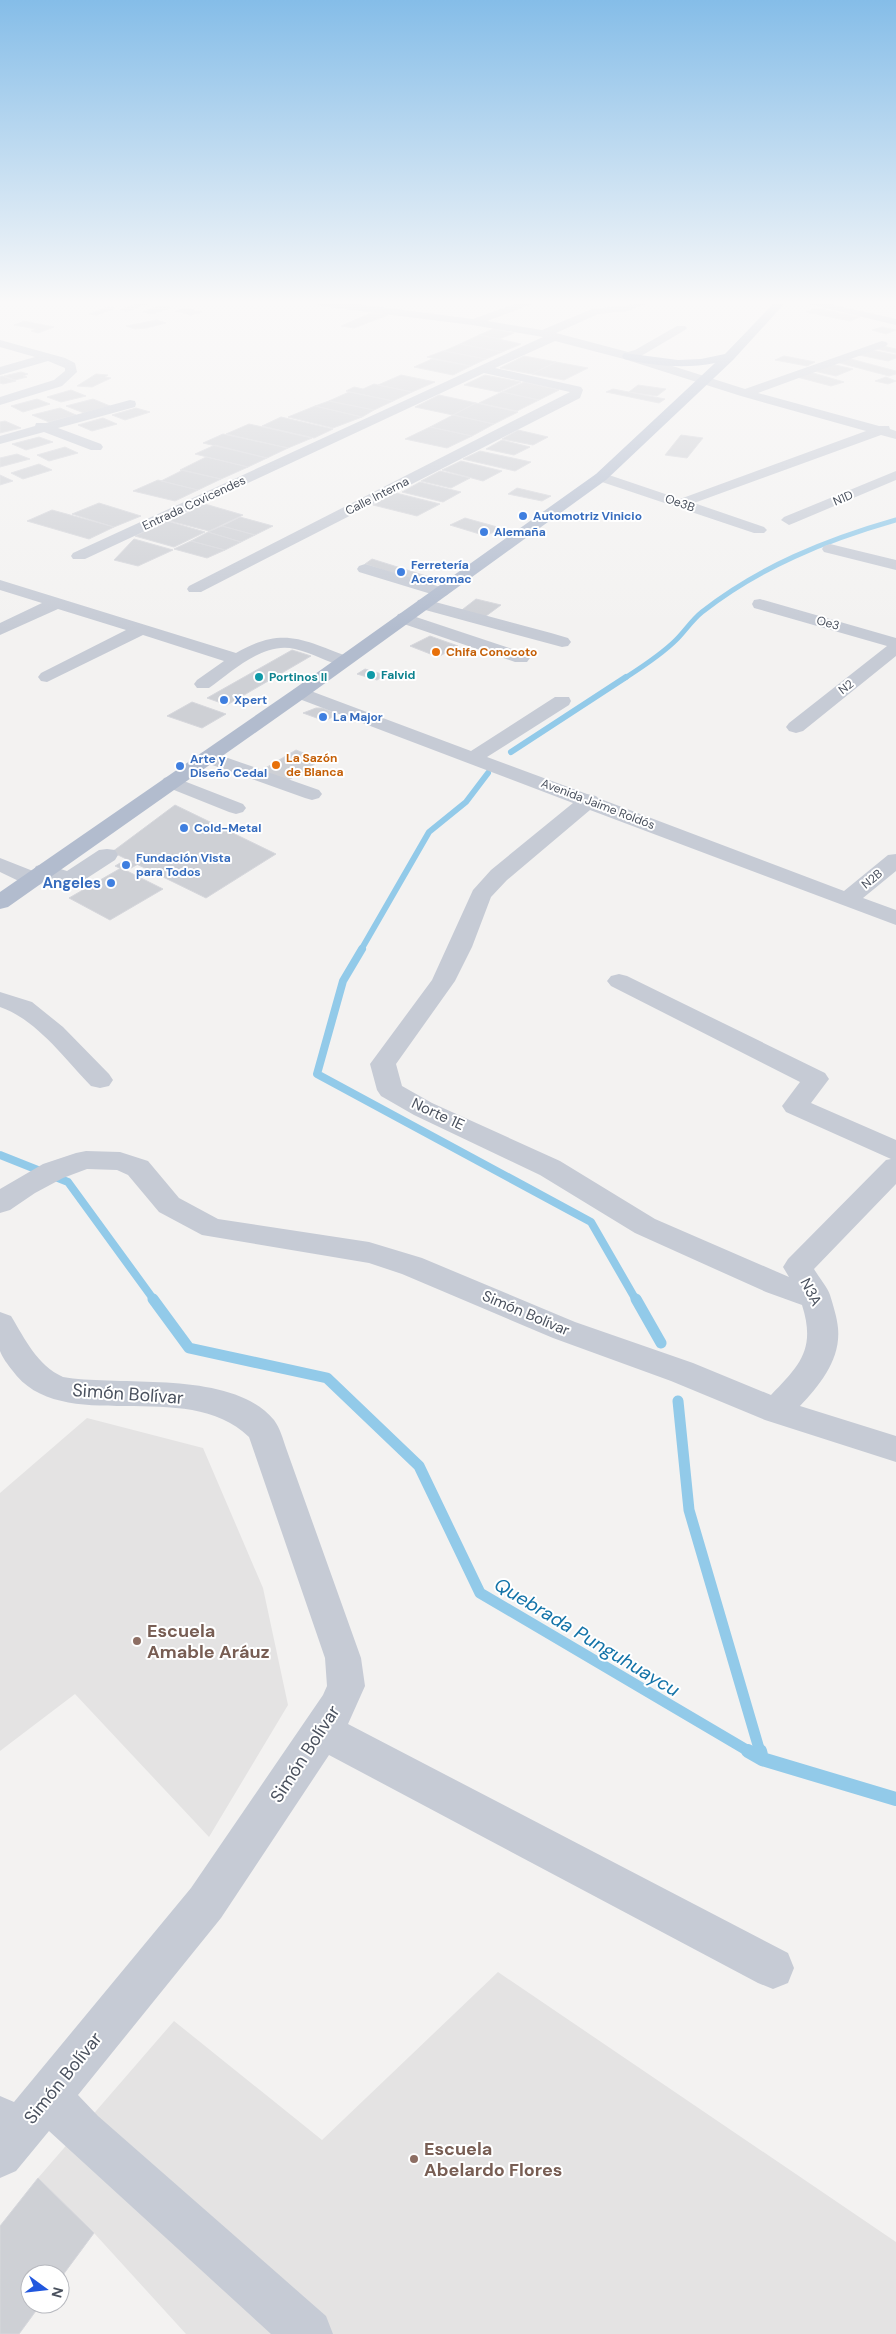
<svg xmlns="http://www.w3.org/2000/svg" width="896" height="2334" viewBox="0 0 896 2334" font-family="'DM Sans',sans-serif">
	<rect width="100%" height="100%" fill="#f3f2f1"/>
	<path fill="#e4e3e3" d="M87,1418L203,1448L263,1588L288,1705L209,1837L75,1694L0,1751V1493Z
		M498,1972L896,2242V2334H186L94,2233L38,2178L174,2021L322,2140Z"/>
	<g fill="none" stroke-linecap="round" stroke-linejoin="round">
		<path stroke="#92cae9" stroke-width="5" d="M625,678C642,667 661,655 676,640C685,631 692,620 702,612C759,567 826,540 896,520"/>
		<path stroke="#92cae9" stroke-width="6" d="M511,752L626,677
			M361,950L429,832L466,802L488,773"/>
		<path stroke="#92cae9" stroke-width="8" d="M362,949L343,981L317,1074L591,1222L636,1300
			M0,1155L68,1182L154,1300"/>
		<path stroke="#92cae9" stroke-width="11" d="M153,1299L189,1348L327,1378L419,1466L480,1593L750,1752
			M636,1299L661,1343
			M678,1401L689,1510L760,1752"/>
		<path stroke="#92cae9" stroke-width="14" d="M748,1751L762,1759L896,1799
			M760,1751L762,1759"/>
	</g>
	<path fill="#ced0d5" stroke="#d6d7dc" d="M138,303H150L128,311L120,310Z
		M160,305L171,308L152,314L143,312Z
		M108,307L116,308L97,315L89,314Z
		M186,308L202,312L191,315L175,311Z
		M816,308L860,317L850,321L806,312Z
		M371,313L388,315L354,328L341,326Z
		M157,320L166,323L146,328L135,329L126,326Z
		M24,321L54,327L38,333L31,331L36,329L14,325Z
		M882,327L896,330L886,334L872,330Z
		M493,329L514,333L499,339L479,335Z
		M479,335L499,339L521,344L502,352L460,344Z
		M460,344L502,352L486,359L444,351Z
		M883,346L896,349V353L876,349Z
		M872,350L896,355V358L888,361L859,355Z
		M443,351H444L486,359L471,366L427,357Z
		M524,356L556,362L532,374L500,368Z
		M784,356L815,362L807,366L775,360Z
		M847,358L896,371V374L889,376L836,362Z
		M432,359L471,366L453,375L414,367Z
		M556,362L588,368L564,380L532,374Z
		M831,364L853,369L836,376L814,371Z
		M21,372L28,374L23,376L27,377L15,380L4,376Z
		M810,372L844,382L831,386L797,377Z
		M96,374L108,375L105,377L111,378L92,387L77,386Z
		M401,375L435,382L412,392L378,385Z
		M485,375L521,382L499,392L464,385Z
		M2,376L16,381L3,384L0,383V377Z
		M886,377L896,381L888,384L875,381Z
		M524,382L559,390L539,400L502,392Z
		M374,384L378,385L412,392L393,401L346,391L354,387L363,389Z
		M638,385L666,389L657,396L629,392Z
		M613,389L665,399L659,403L606,392Z
		M71,390L86,396L61,402L47,397Z
		M349,392L393,401L374,410L329,401Z
		M502,392L539,400L517,411L479,403Z
		M439,395L476,403L453,415L415,407Z
		M37,399L50,404L23,412L11,406Z
		M93,399L110,406L84,413L66,406Z
		M329,401L374,410L362,417L315,406Z
		M476,403L518,412L494,424L453,415Z
		M315,406L362,417L333,428L288,417Z
		M60,408L76,415L49,422L32,415Z
		M136,408L150,412L125,420L112,415Z
		M453,415L494,424L472,436L430,427Z
		M281,417L333,429L314,438L262,426Z
		M103,418L117,424L92,431L78,425Z
		M5,421L21,428L0,433V422Z
		M249,424L312,438L288,448L226,434Z
		M430,427L472,436L447,448L405,439Z
		M518,430L548,437L533,445L502,439Z
		M223,434L288,448L267,458L203,443Z
		M681,435L703,438L687,458L665,455Z
		M39,437L53,442L26,450L12,444Z
		M502,440L530,447L514,455L486,449Z
		M215,445L267,458L248,467L195,454Z
		M65,447L78,453L49,461L37,455Z
		M480,451L531,462L515,471L463,459Z
		M17,454L30,459L0,467V458Z
		M206,457L248,467L221,479L180,470Z
		M461,461L502,471L483,481L442,470Z
		M39,464L52,470L23,479L11,473Z
		M183,470L221,479L198,490L161,481Z
		M440,471L470,478L451,488L421,481Z
		M0,475L13,481L0,485Z
		M158,480L198,490L175,501L133,491Z
		M420,482L461,492L443,502L402,492Z
		M517,488L551,496L542,501L508,494Z
		M396,493L440,504L417,516L373,505Z
		M99,503L141,516L114,527L72,514Z
		M205,504L243,515L209,531L170,521Z
		M52,510L114,527L89,539L27,521Z
		M240,517L273,526L255,535L222,526Z
		M465,518L501,528L486,536L450,525Z
		M167,521L205,532L174,547L135,536Z
		M222,526L255,535L241,542L208,532Z
		M208,532L241,542L225,550L191,541Z
		M134,539L173,550L138,566L114,560Z
		M191,541L225,550L207,558L174,549Z
		M372,559L439,580L430,586L365,564Z
		M476,599L501,605L482,619L458,613Z
		M430,636L458,646L438,657L410,646Z
		M292,650L311,656L227,705L207,698Z
		M365,669L385,675L377,680L357,674Z
		M192,702L226,714L202,728L167,716Z
		M316,708H322L338,714L325,721L303,713Z
		M296,750L321,760L287,781L262,770Z
		M175,805L276,854L206,898L112,852Z
		M127,859L138,864L126,871L115,866Z
		M121,868L163,889L110,920L69,898Z
		M38,2178L94,2233L60,2279V2274H30V2304H41L19,2334H0V2226Z"/>
	<g fill="none" stroke-linecap="round" stroke-linejoin="round">
		<path fill="#c6cbd5" fill-rule="evenodd" d="M315,303H350L473,319L518,303H535L487,321L542,330L592,309L648,303L628,311L598,314L556,333L628,352L635,350L677,326H685L687,328L685,330L641,356L745,389L882,341L886,342L888,344L886,346L758,393L879,426H889L890,429L896,431V439L881,435L694,503L764,527L767,530L764,533H754L596,480L594,477L596,474H606L680,499L866,431L741,396L624,359L555,341L495,368L581,387L583,390L580,398L201,592H189L187,589L189,586L570,392L484,373L85,559H73L71,556L73,553L543,337L472,325L320,306Z
			M804,303H826L896,319V325Z
			M0,340L65,358L75,363L77,372L62,386L0,405V397L54,380L65,371V368L48,361L0,375V367L35,357L0,347Z
			M130,400L135,401L136,404L135,407L58,428L101,444L103,447L101,450H91L44,432L0,444V436L35,426L36,423H46Z
			M896,471V480L794,523L789,525L781,520L784,517Z
			M830,544L896,560V570L824,552L822,549L824,546Z
			M365,564L447,589L449,592L447,595L441,597L359,572L357,569L359,566Z
			M0,580L236,653C283,626 303,640 349,657L352,661L349,665L343,666C327,662 312,653 295,649C264,641 233,671 209,688H197L194,684L197,680L224,661L143,635L47,682L41,681L38,677L41,673L126,630L58,609L0,635V623L42,603L0,590Z
			M424,599L551,633L568,638L571,642L568,646L562,647L418,608L416,604L418,600Z
			M760,599L896,638V656L803,731L796,733L789,731L786,727L789,723L887,646L754,608L752,604L754,600Z
			M404,613L527,654L530,658L527,662H515L398,622L396,618L398,614Z
			M300,687L471,751L555,697H569L571,701L569,705L487,757L587,794L596,796L598,798L844,891L888,855L896,854V871L863,898L896,910V925L590,810L507,880L491,897L472,947L455,981L396,1064L402,1086L432,1103L560,1161L655,1219L789,1277L783,1267L788,1259L886,1160L891,1159L786,1112L782,1106L800,1082L611,986L607,981L611,976L619,974L627,976L825,1073L829,1079L811,1103L896,1140V1184L814,1269C818,1276 828,1288 830,1295C833,1305 837,1317 838,1328C841,1359 820,1385 800,1406L896,1436V1462L765,1420L671,1381L553,1338L402,1274L369,1263L202,1235L159,1212L128,1175L117,1170L87,1169L63,1178L35,1193L10,1210L0,1213V1189L43,1164L76,1153L86,1151L120,1152L148,1161L179,1198L218,1219L369,1242L422,1258L575,1322L693,1363L771,1395C800,1365 816,1349 802,1305L766,1292L635,1233L540,1175L414,1115L381,1096L377,1090L370,1064L432,980L473,890L491,870L573,803L294,697L291,693L294,689Z
			M208,751L319,790L322,794L319,798L312,800L305,798L201,761L198,757L201,753Z
			M171,776L243,804L246,808L243,812L236,814L229,812L164,786L161,782L164,778Z
			M107,849L115,850L118,855L115,860L78,884L70,886L43,878L41,884L33,886L25,884L0,872V858L33,871L36,866L44,864L67,871L99,850Z
			M0,992L32,1002L63,1027L109,1074L113,1080L109,1086L100,1088L91,1086C64,1058 37,1020 0,1007Z
			M0,1312L11,1316C25,1339 37,1365 63,1377C121,1387 232,1369 274,1420C280,1428 283,1439 286,1448L361,1658L365,1686L348,1724L788,1953L794,1968L788,1983L773,1989L758,1983L329,1755L221,1918L78,2095L98,2116L326,2316L333,2334H271L49,2131L16,2171L0,2178V2096L14,2102L191,1888L323,1695L327,1686L325,1658L249,1437C186,1375 61,1439 12,1370C8,1365 2,1357 0,1351C0,1340 0,1324 0,1312Z"/>
		<path fill="#b2bcce" fill-rule="evenodd" d="M774,303H785L733,360L606,480L306,697L8,907L0,909V892L294,689L596,474L715,363C685,369 654,366 624,359L622,356L624,353L678,360L701,359L725,354Z"/>
	</g>
	<linearGradient id="sky" x2="0" y2="1"><stop stop-color="#85bde8"/><stop offset="0.48" stop-color="#faf9f9"/><stop offset="1" stop-color="#faf9f9" stop-opacity="0"/></linearGradient>
	<rect width="896" height="630" fill="url(#sky)"/>
	<g fill="#3f7fe0" stroke="#fff" stroke-width="2">
		<circle cx="523" cy="516" r="5"/>
		<circle cx="484" cy="532" r="5"/>
		<circle cx="401" cy="572" r="5"/>
		<circle cx="224" cy="700" r="5"/>
		<circle cx="323" cy="717" r="5"/>
		<circle cx="180" cy="766" r="5"/>
		<circle cx="184" cy="828" r="5"/>
		<circle cx="126" cy="865" r="5"/>
		<circle cx="111" cy="883" r="5"/>
	</g>
	<g fill="#e8710a" stroke="#fff" stroke-width="2">
		<circle cx="436" cy="652" r="5"/>
		<circle cx="276" cy="765" r="5"/>
	</g>
	<g fill="#0f9aa8" stroke="#fff" stroke-width="2">
		<circle cx="371" cy="675" r="5"/>
		<circle cx="259" cy="677" r="5"/>
	</g>
	<g fill="#8d6e63" stroke="#fff" stroke-width="2">
		<circle cx="137" cy="1641" r="5"/>
		<circle cx="414" cy="2159" r="5"/>
	</g>
	<g text-anchor="middle" dominant-baseline="central" stroke-width="4" stroke-linejoin="round" paint-order="stroke">
		<g font-size="12" fill="#4a515e" stroke="#fff">
			<text transform="translate(377 496) rotate(-27)">Calle Interna</text>
			<text transform="translate(843 498) rotate(-23)">N1D</text>
			<text transform="translate(194 503) rotate(-25)">Entrada Covicendes</text>
			<text transform="translate(680 503) rotate(19)">Oe3B</text>
			<text transform="translate(828 623) rotate(16)">Oe3</text>
			<text transform="translate(846 687) rotate(-38)">N2</text>
			<text transform="translate(598 804) rotate(21)">Avenida Jaime Roldós</text>
			<text transform="translate(872 879) rotate(-39)">N2B</text>
		</g>
		<g font-size="12" font-weight="bold" fill="#366cbe" stroke="#fff" text-anchor="start">
			<text x="533" y="516">Automotriz Vinicio</text>
			<text x="494" y="532">Alemaña</text>
			<text x="411" y="565">Ferretería<tspan x="411" dy="14">Aceromac</tspan></text>
			<text x="234" y="700">Xpert</text>
			<text x="333" y="717">La Major</text>
			<text x="190" y="759">Arte y<tspan x="190" dy="14">Diseño Cedal</tspan></text>
			<text x="194" y="828">Cold-Metal</text>
			<text x="136" y="858">Fundación Vista<tspan x="136" dy="14">para Todos</tspan></text>
		</g>
		<g font-size="12" font-weight="bold" fill="#c56008" stroke="#fff" text-anchor="start">
			<text x="446" y="652">Chifa Conocoto</text>
			<text x="286" y="758">La Sazón<tspan x="286" dy="14">de Blanca</tspan></text>
		</g>
		<g font-size="12" font-weight="bold" fill="#0d838f" stroke="#fff" text-anchor="start">
			<text x="381" y="675">Falvid</text>
			<text x="269" y="677">Portinos II</text>
		</g>
		<g font-size="15" font-weight="bold" fill="#366cbe" stroke="#fff" text-anchor="end">
			<text x="101" y="883">Angeles</text>
		</g>
		<g font-size="15" fill="#4a515e" stroke="#fff">
			<text transform="translate(438 1114) rotate(25)">Norte 1E</text>
			<text transform="translate(811 1292) rotate(63)">N3A</text>
			<text transform="translate(526 1313) rotate(23)">Simón Bolívar</text>
		</g>
		<g font-size="18" fill="#4a515e" stroke="#fff">
			<text transform="translate(128 1394) rotate(4)">Simón Bolívar</text>
			<text transform="translate(305 1754) rotate(-57)">Simón Bolívar</text>
			<text transform="translate(63 2078) rotate(-51)">Simón Bolívar</text>
		</g>
		<g font-size="18" font-weight="bold" fill="#785e54" stroke="#fff" text-anchor="start">
			<text x="147" y="1631">Escuela<tspan x="147" dy="21">Amable Aráuz</tspan></text>
			<text x="424" y="2149">Escuela<tspan x="424" dy="21">Abelardo Flores</tspan></text>
		</g>
		<g font-size="19" font-style="italic" fill="#1373a8" stroke="#fff">
			<text transform="translate(587 1637) rotate(31)">Quebrada Punguhuaycu</text>
		</g>
	</g>
	<g transform="translate(45 2289) rotate(105)"><circle r="24" fill="#ffffff" stroke="#b7b9bf"/>
	<path d="M0-4L9 19L0 12L-9 19Z" fill="#2157de"/>
	<text y="-8" font-size="14" font-weight="bold" text-anchor="middle" fill="#4a515e">N</text>
	</g>
</svg>
